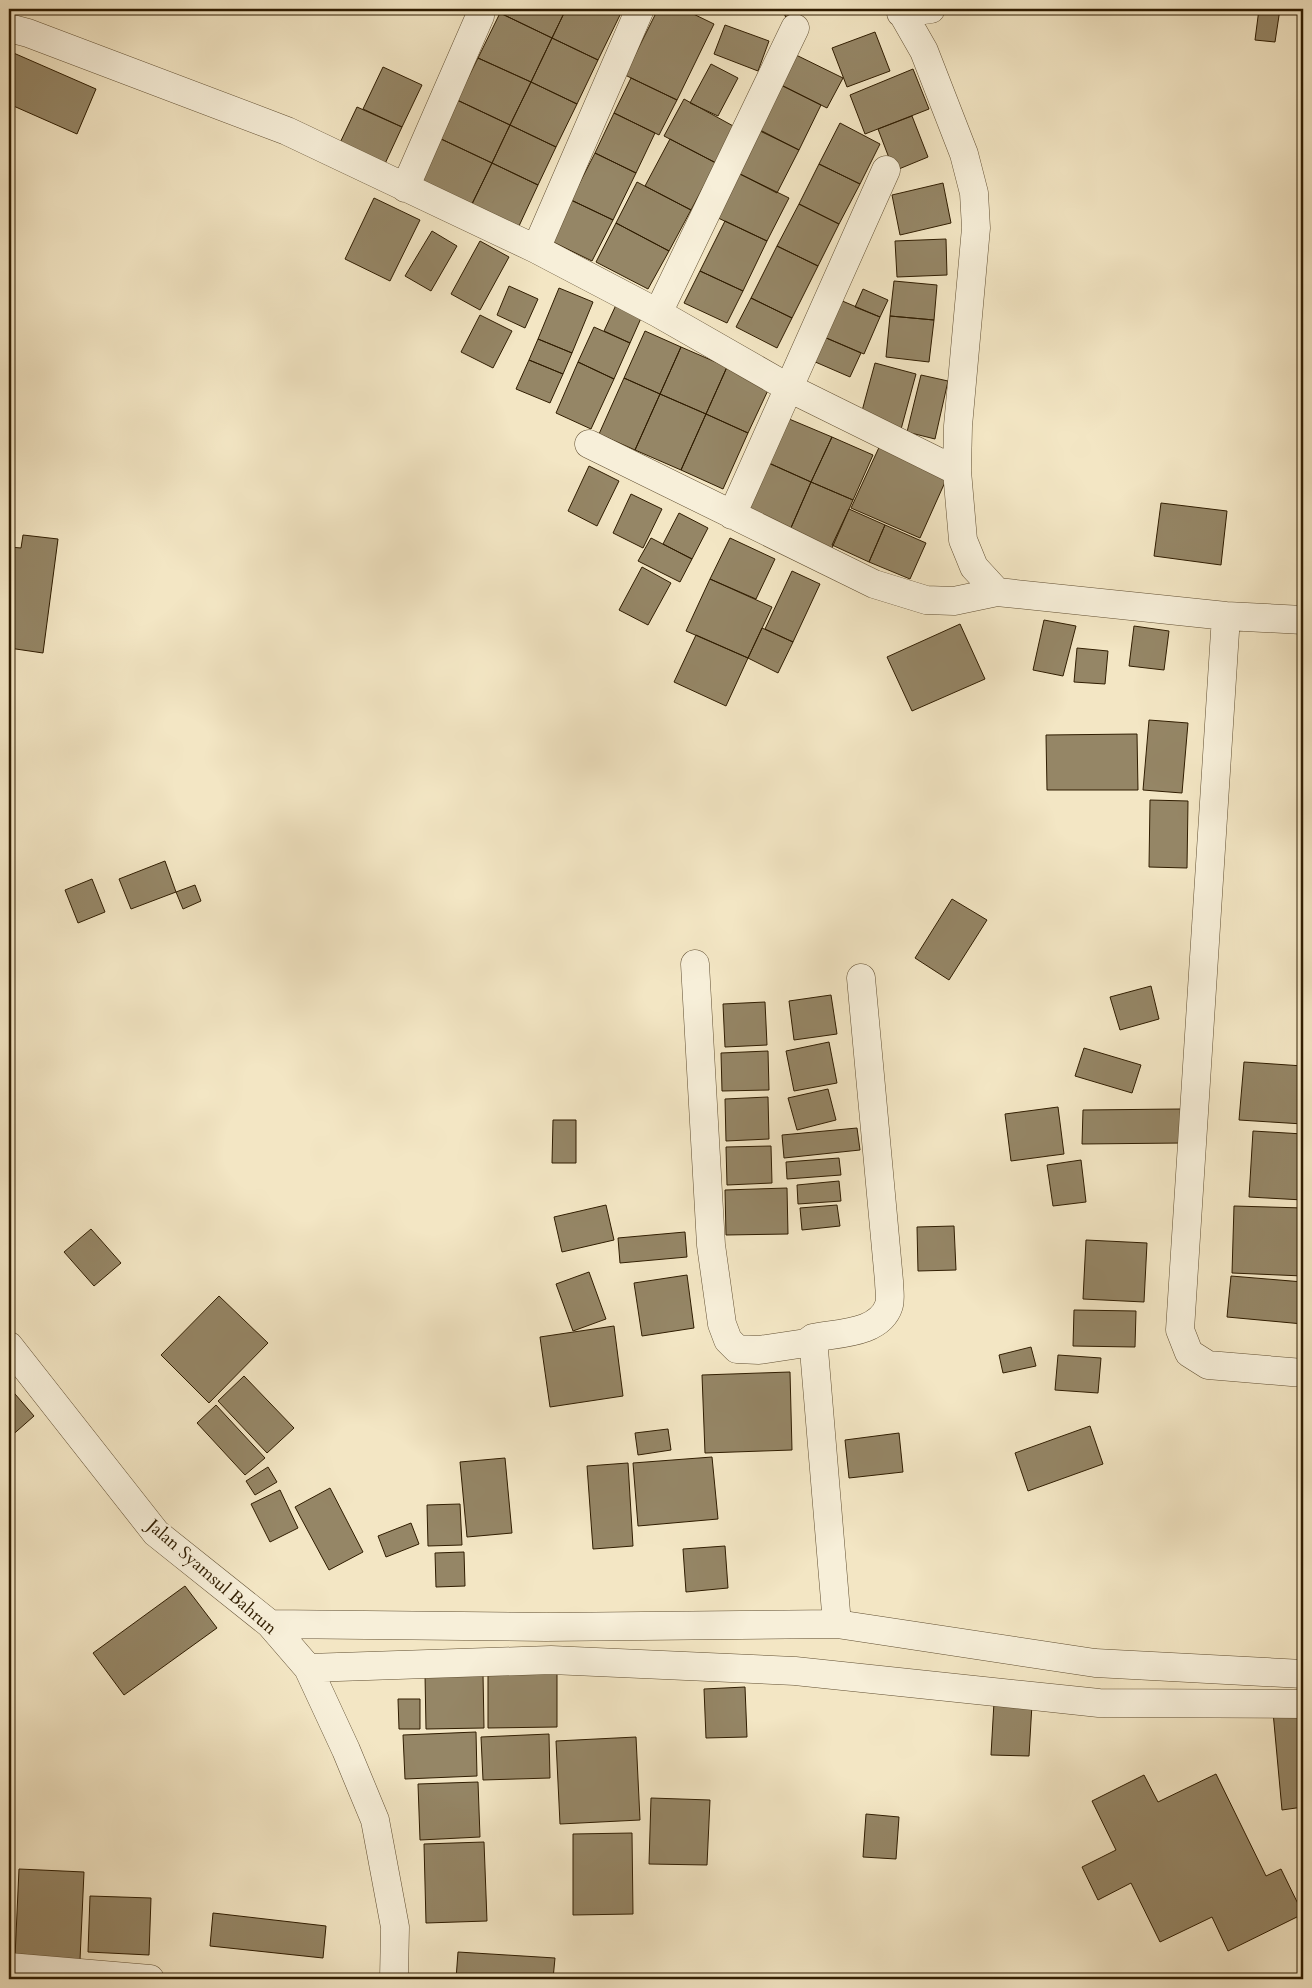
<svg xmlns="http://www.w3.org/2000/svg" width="1312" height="1988" viewBox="0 0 1312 1988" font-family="Cardo,serif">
	<rect width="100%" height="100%" fill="#f3e6c4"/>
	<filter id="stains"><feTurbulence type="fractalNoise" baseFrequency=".004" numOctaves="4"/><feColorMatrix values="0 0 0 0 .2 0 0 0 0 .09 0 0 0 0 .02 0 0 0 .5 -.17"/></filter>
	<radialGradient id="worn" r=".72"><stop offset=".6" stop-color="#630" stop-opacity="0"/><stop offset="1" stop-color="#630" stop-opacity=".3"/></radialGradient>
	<path fill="#958666" stroke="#301d01" d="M501,9H566L552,38L500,13Z
		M566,9H613L621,13L598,60L552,38Z
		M658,9H683L714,24L677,100L625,75Z
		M782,9H814L787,20Z
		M1259,9H1280L1275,42L1255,40Z
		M500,13L552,38L531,82L478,58Z
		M725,25L769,41L758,71L714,54Z
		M875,32L890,71L847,87L832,48Z
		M552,38L598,60L577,104L531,82Z
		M9,51L96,89L77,134L9,104Z
		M792,53L843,78L827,108L777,83Z
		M478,58L531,82L510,125L457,100Z
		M711,64L738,78L718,116L690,103Z
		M383,67L422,85L402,127L363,109Z
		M913,69L929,109L865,134L850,95Z
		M631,78L677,100L659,135L614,113Z
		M531,82L577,104L556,147L510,125Z
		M777,83L821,105L799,150L754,128Z
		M684,99L735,127L716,163L664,136Z
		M457,100L510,125L492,163L439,138Z
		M357,107L402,127L383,168L338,147Z
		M614,113L655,133L636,173L595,153Z
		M912,116L928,157L894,171L878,129Z
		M840,123L880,144L860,184L819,164Z
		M510,125L556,147L538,185L492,163Z
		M760,130L799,150L777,193L738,173Z
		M439,138L492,163L472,204L419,179Z
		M670,139L716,163L691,210L645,186Z
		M595,153L636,173L613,220L571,200Z
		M492,163L538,185L519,226L472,204Z
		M819,164L860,184L839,224L799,204Z
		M738,173L789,198L767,241L716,217Z
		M637,182L691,210L669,251L616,223Z
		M943,183L951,223L900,235L892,195Z
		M374,198L420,220L390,281L345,259Z
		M571,200L613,220L592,261L551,241Z
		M799,204L839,224L818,266L777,246Z
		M725,221L767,241L743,291L700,271Z
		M616,223L669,251L648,289L596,262Z
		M432,231L457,246L431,291L405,276Z
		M946,239L947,275L897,277L895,241Z
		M480,241L509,257L480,310L451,294Z
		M777,246L818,266L792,318L751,298Z
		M700,271L743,291L727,323L684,303Z
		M894,281L937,285L934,320L890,316Z
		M509,286L538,299L525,328L497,315Z
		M559,288L593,302L572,353L538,339Z
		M863,289L888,300L880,317L855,307Z
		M751,298L792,318L777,348L736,327Z
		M840,300L880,317L864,354L824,337Z
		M616,305L642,316L630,343L604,331Z
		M480,315L512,331L493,368L461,352Z
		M890,316L934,320L929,362L886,357Z
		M594,327L630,343L614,379L578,362Z
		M645,331L681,347L660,394L624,378Z
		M824,337L861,353L850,377L813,361Z
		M538,339L572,353L563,374L529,360Z
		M681,347L727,367L706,414L660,394Z
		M529,360L563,374L550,403L516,389Z
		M578,362L614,379L591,429L556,413Z
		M875,363L916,374L900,433L859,422Z
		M727,367L770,386L748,433L706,414Z
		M921,375L948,381L935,439L907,432Z
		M624,378L660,394L635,450L599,434Z
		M660,394L706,414L681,470L635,450Z
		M706,414L748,433L723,489L681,470Z
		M782,416L832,437L811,482L762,460Z
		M832,437L873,455L853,500L811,482Z
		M882,441L950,471L920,538L851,508Z
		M762,460L811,482L790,530L741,509Z
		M589,466L619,481L597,526L568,511Z
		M811,482L853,500L832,548L790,530Z
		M631,494L662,509L643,548L613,533Z
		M1161,503L1227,511L1221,565L1154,556Z
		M849,509L885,525L869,562L832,545Z
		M679,513L708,528L692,559L663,544Z
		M885,525L926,543L910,579L869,562Z
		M23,535L58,539L43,653L9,648V547L21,548Z
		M651,538L692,559L680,582L638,561Z
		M730,538L775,559L756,599L710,579Z
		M642,567L671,583L648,625L619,610Z
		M792,571L820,584L793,642L765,629Z
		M710,579L772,607L748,658L686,631Z
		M1044,620L1076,626L1063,676L1033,670Z
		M960,624L985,679L912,711L887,657Z
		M1134,626L1169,631L1164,670L1129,666Z
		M762,628L793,642L778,673L748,658Z
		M696,635L748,658L726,706L674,682Z
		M1077,648L1108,651L1105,684L1074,682Z
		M1149,720L1188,723L1182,793L1143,790Z
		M1137,734L1138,790H1047L1046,735Z
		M1150,800L1188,801L1187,868L1149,867Z
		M165,861L176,892L131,909L119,879Z
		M92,879L105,912L78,923L65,890Z
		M195,885L201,901L183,909L176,892Z
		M952,899L987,920L949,980L915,958Z
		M1151,986L1159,1019L1120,1030L1110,997Z
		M831,995L837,1034L794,1040L789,1001Z
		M765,1002L767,1045L725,1047L723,1004Z
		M829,1042L837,1083L794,1091L786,1051Z
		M1084,1048L1141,1065L1132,1093L1075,1076Z
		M768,1051L769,1090L722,1091L721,1053Z
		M1244,1062L1303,1066V1124L1239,1120Z
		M828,1089L836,1120L797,1130L788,1098Z
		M768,1097L769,1139L726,1141L725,1099Z
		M1058,1107L1064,1154L1011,1161L1005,1114Z
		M1181,1109L1182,1143L1082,1144L1083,1110Z
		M553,1120H576V1163H552Z
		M857,1128L860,1150L784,1158L782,1135Z
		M1253,1131L1303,1134V1200L1249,1197Z
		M771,1146L772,1183L727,1185L726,1147Z
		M839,1158L841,1175L787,1179L786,1162Z
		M1081,1160L1086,1202L1053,1206L1047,1165Z
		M839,1181L841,1201L798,1204L797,1185Z
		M787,1188L788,1234L726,1235L725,1190Z
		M606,1205L614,1240L562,1252L554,1217Z
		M837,1205L840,1226L802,1230L800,1208Z
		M1234,1206L1303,1208V1276L1232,1273Z
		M954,1226L956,1270L918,1271L917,1227Z
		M91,1229L121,1263L94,1286L64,1252Z
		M685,1232L687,1257L620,1263L618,1238Z
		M1086,1240L1147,1243L1144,1302L1083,1299Z
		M589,1272L606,1319L573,1331L556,1284Z
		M687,1275L694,1328L642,1336L634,1283Z
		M1231,1276L1303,1282V1324L1227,1317Z
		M219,1296L268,1343L209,1403L161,1355Z
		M1074,1310L1136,1311L1135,1347L1073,1346Z
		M614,1326L623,1396L550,1407L540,1337Z
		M1031,1347L1036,1366L1003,1373L999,1355Z
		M1058,1355L1101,1358L1098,1393L1055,1390Z
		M790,1372L792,1450L705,1453L702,1375Z
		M244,1376L294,1428L267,1453L218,1401Z
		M9,1387L34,1416L9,1438Z
		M216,1405L265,1458L245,1475L197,1423Z
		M1090,1426L1103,1464L1028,1491L1015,1453Z
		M668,1429L671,1450L638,1455L635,1433Z
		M899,1433L903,1472L849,1478L845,1440Z
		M712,1457L718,1519L638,1526L633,1463Z
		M505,1458L512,1533L467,1537L460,1462Z
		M628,1463L633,1546L593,1549L587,1466Z
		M268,1467L277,1482L255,1495L246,1481Z
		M330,1488L363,1552L329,1570L295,1507Z
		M280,1490L298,1528L270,1542L251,1504Z
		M460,1504L462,1545L428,1546L427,1505Z
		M411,1523L419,1544L386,1557L378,1536Z
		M725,1546L728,1588L686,1592L683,1549Z
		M464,1552L465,1586L436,1587L435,1553Z
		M185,1586L217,1628L124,1695L93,1653Z
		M557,1673V1727L488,1728V1675Z
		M483,1674L484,1728L426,1729L425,1675Z
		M745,1687L747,1737L706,1738L704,1689Z
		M398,1699H420V1729H399Z
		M994,1702L1032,1704L1029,1756L991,1755Z
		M1303,1709V1807L1282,1810L1273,1712Z
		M476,1732L477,1776L405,1779L403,1735Z
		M549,1734L550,1778L483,1780L481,1737Z
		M636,1737L640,1820L560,1824L556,1741Z
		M1216,1774L1266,1876L1281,1869L1303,1914L1228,1951L1212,1917L1160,1942L1131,1883L1098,1900L1082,1867L1116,1850L1092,1801L1144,1775L1158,1802Z
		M478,1782L480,1837L420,1840L418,1784Z
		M651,1798L710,1800L707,1865L649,1864Z
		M866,1814L899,1817L896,1859L863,1857Z
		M632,1833L633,1914L573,1915V1834Z
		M484,1842L487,1921L426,1923L424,1844Z
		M19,1869L84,1872L80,1960L15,1957Z
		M90,1896L151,1898L149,1955L88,1952Z
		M213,1913L326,1926L323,1958L210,1946Z
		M458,1952L555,1958L553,1979H456Z"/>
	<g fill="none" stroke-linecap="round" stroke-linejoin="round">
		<g stroke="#614f32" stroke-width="29">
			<path id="street" d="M900,9L924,51L964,154L974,193L976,228L958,426L957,471L963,540L974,567L997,592L1226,616L1303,620
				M901,13L931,9
				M9,28L28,33L287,131L536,249L658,313L789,388L957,471
				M405,188L480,16
				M536,249L640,9
				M658,313L795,28
				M589,444L874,584L926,600L954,601L997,592
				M732,515L886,170
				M1226,616L1180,1330L1189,1353L1208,1365L1303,1373
				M695,964L711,1245L722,1324L728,1340L737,1349L759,1350L806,1343L813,1338L837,1624
				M813,1338C837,1333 880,1334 889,1305C891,1298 889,1288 889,1281L861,978
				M9,1346L156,1533L270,1624L308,1668L346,1750L375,1820L395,1927L394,1979
				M270,1624L546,1627L837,1624L1095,1663L1303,1674
				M308,1668L551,1660L795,1671L1099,1703L1303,1704
				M9,1967L150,1979"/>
		</g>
		<use href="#street" stroke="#f7efd9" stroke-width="28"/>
	</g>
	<g text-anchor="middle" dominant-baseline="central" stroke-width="5" stroke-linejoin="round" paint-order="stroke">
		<g font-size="18" fill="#301d01" stroke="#f7efd9">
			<text transform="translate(212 1577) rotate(41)">Jalan Syamsul Bahrun</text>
		</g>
	</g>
	<rect width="1312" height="1988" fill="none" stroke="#f3e6c4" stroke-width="30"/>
	<rect x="10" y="10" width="1292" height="1968" fill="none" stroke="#301d01" stroke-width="2.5"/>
	<rect x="15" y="15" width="1282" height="1958" fill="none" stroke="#301d01"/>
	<rect width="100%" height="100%" filter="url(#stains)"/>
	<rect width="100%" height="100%" fill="url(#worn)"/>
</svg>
